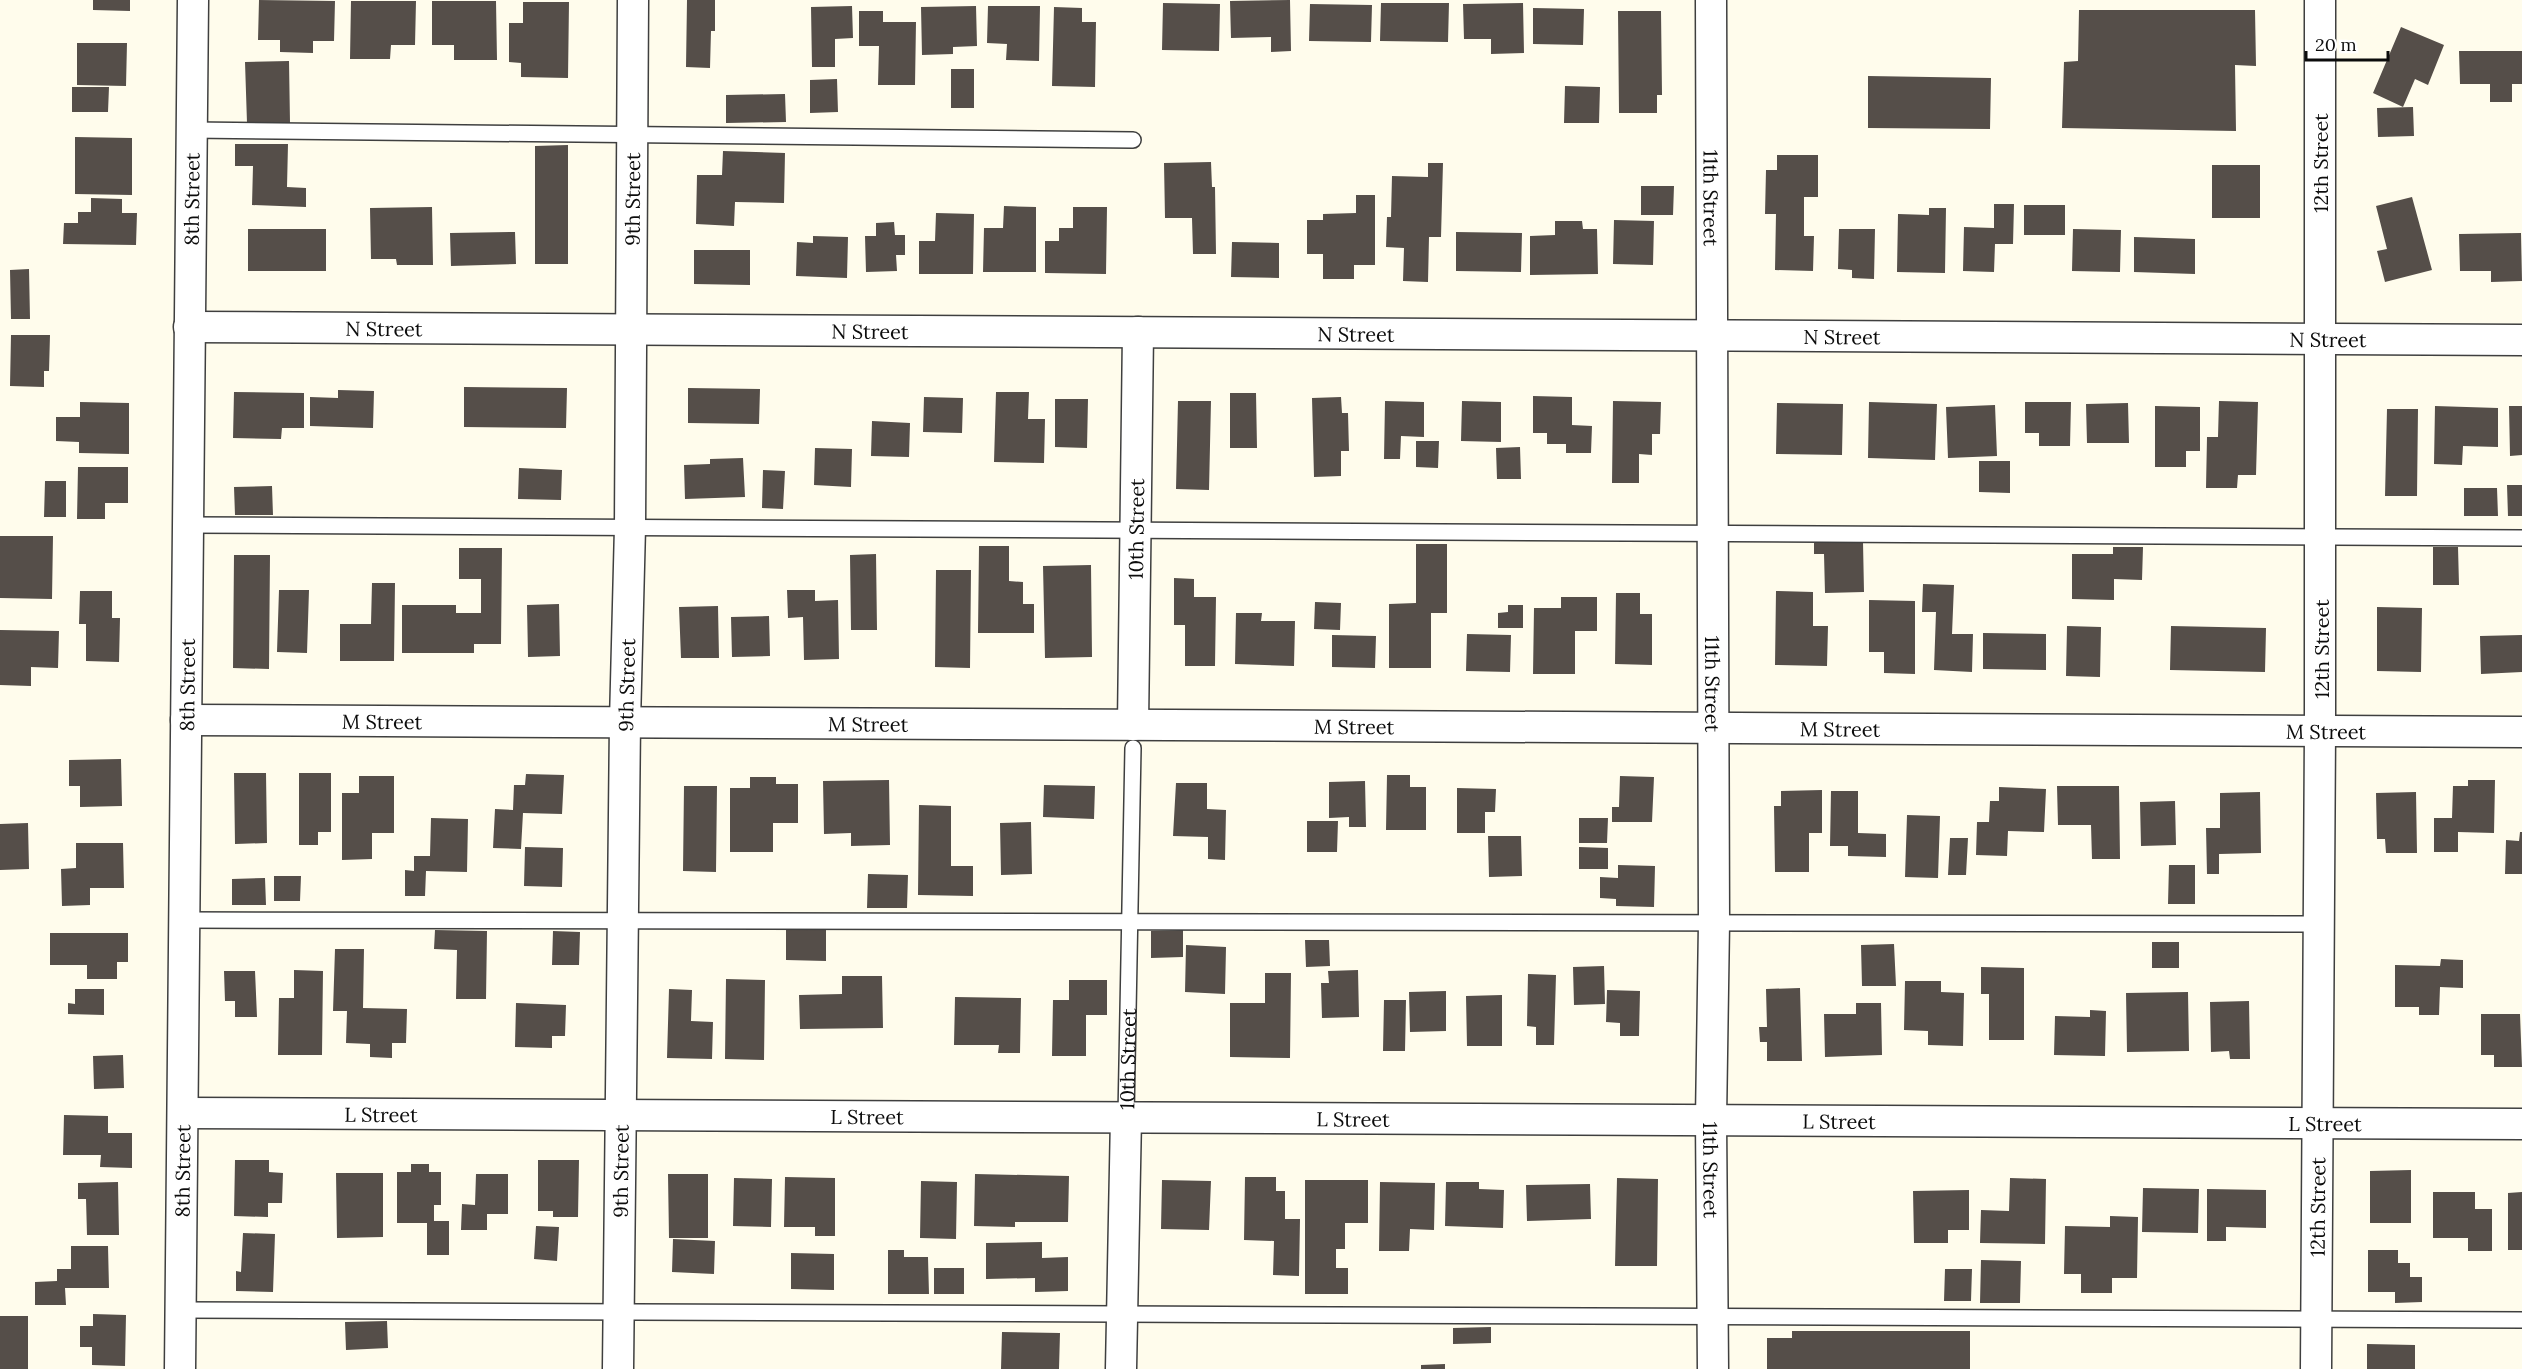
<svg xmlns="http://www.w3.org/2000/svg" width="2522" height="1369" viewBox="0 0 2522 1369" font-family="Lora,serif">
	<rect width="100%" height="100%" fill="#fffcec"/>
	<path fill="#554e49" d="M93,0H130V11L93,10Z
		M259,0L335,1L334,41H313V53L280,52V40H258Z
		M687,0H715V31H711L710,68L686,67Z
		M1290,0L1291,51L1271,52V37L1231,38L1230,1Z
		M351,1H416L415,45H391L390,59H350Z
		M432,1H496L497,60H454V45H432Z
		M523,2H569L568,78L521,77V63L509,62V23H523Z
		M1163,3L1220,4L1219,51L1162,50Z
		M1381,3H1449L1448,42L1380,41Z
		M1523,3L1524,53L1491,54V39H1464L1463,4Z
		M1310,4L1372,5L1371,42L1309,41Z
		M852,6L853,38L835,39V67H812L811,7Z
		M976,6L977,46L953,47V54L922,55L921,7Z
		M988,6H1040L1039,61L1006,60L1007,44L987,43Z
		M1054,7L1082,8V22H1096L1095,87L1052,86Z
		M1533,8L1584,9L1583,45L1533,44Z
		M2079,10H2255L2256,66L2235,65L2236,131L2062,128L2064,62L2078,61Z
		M859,11H883V22H916L915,85H878L879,46H859Z
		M1618,11H1661L1662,95H1657V113H1619Z
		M2401,27L2444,45L2428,85L2415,79L2403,107L2373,93Z
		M77,43H127L126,86L77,85Z
		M2459,51H2522V84H2512V102H2490V84H2460Z
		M289,61L290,123H247L245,62Z
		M951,69H974V108H951Z
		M1868,76L1991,78L1990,129L1868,128Z
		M837,79L838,112L810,113V80Z
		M1565,86L1600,87L1599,123H1564Z
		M72,87H109L108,112H72Z
		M785,94L786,122L726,123V95Z
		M2413,107L2414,136L2378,137L2377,108Z
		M75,137L132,138V195L75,194Z
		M235,144H288L287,187L306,188V207L252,205L253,166H235Z
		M568,145V264H535V146Z
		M723,151L785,153L784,203L735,202L734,226L696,224L697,175H722Z
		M1777,155H1818V197H1804V236H1814L1813,271L1775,270L1776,214H1765L1766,170H1777Z
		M1211,162L1212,187H1215L1216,254H1193L1192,218H1165L1164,163Z
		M1428,163H1443L1441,237H1429L1428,282L1403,281L1404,248L1386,247L1387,217H1391L1392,176L1428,177Z
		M2212,165H2260V218H2212Z
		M1641,186H1674L1673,215H1641Z
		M1356,195H1375V265H1354V279H1323V254H1307V220H1323V214L1356,213Z
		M2412,197L2432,270L2385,282L2377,251L2387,249L2376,206Z
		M91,198L122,199V213H137L136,245L63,244L64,223H78V212H91Z
		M1994,204H2014L2013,244H1995L1994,272L1963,271L1964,227L1994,228Z
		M2024,205H2065V235H2024Z
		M1004,206L1036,207V272H983L984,228H1003Z
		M432,207L433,265H397L396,259H371L370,208Z
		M1073,207H1107L1106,274L1045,273V241H1059V228H1073Z
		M1929,208H1946L1945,273L1897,272L1898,214L1929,215Z
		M936,213L974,214L973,274H919V241H935Z
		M1614,220L1654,221L1653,265L1613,264Z
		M1555,221H1582L1583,229H1597L1598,274L1530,275V236L1555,235Z
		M894,222L895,235H905V255H896L897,271L866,272L865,236H876V223Z
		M248,229H326V271H248Z
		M1839,229H1875L1874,279L1852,278V270L1838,269Z
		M2073,229L2121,230L2120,272L2072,271Z
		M515,232L516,264L451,266L450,233Z
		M1456,232L1522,233L1521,272L1456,271Z
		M2521,233L2522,281L2491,282V271H2460L2459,234Z
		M813,236L848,237L847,278L796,276L797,242L813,243Z
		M2134,237L2195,239V274L2134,272Z
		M1232,242L1279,243V278L1231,277Z
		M694,250H750V285L694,284Z
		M29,269L30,319H11L10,270Z
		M11,335H50L49,371H44V387L10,386Z
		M464,387L567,388L566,428L464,427Z
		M688,388L760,389L759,424L688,423Z
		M338,390L374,391L373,428L310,426V397L338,398Z
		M234,392L304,393V428H282L281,439L233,438Z
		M996,392H1029L1028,419H1045L1044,463L994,462Z
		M1230,393H1256L1257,448H1230Z
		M1533,396L1572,397V425L1592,426L1591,453H1566V444H1547V433H1533Z
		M924,397L963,398L962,433L923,432Z
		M1341,397L1342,413H1348L1349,451H1341V476L1314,477L1312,398Z
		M1055,399H1088L1087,448L1055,447Z
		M1178,401H1211L1209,490L1176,489Z
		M1385,401L1424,402V437L1401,436L1400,459H1384Z
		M1462,401L1501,402V442L1461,441Z
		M1613,401L1661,402L1660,434H1652V455L1639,454V483H1612Z
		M2219,401L2258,402L2256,475H2238L2237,488H2206L2207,437H2218Z
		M80,402L129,403V454L79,453V442L56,441V417H80Z
		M1869,402L1937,404L1935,460L1868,458Z
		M2025,402H2071L2070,446H2039V433H2025Z
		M1777,403L1843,404L1842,455L1776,454Z
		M2128,403L2129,443H2087L2086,404Z
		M1995,405L1997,456L1948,458L1946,407Z
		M2155,406L2200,407V451H2186V467H2155Z
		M2435,406L2498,408V447L2463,446L2462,465L2434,464Z
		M2509,406H2522V455L2510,456Z
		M2387,409H2418L2417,496H2385Z
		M872,421L910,423L909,457L871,456Z
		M1416,441H1439L1438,468L1416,467Z
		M1520,447L1521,479H1497L1496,448Z
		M815,448L852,449L851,487L814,485Z
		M743,458L745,497L685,499L684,465L710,464V459Z
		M1979,461H2010V493L1979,492Z
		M78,467H128V503H105V519H77Z
		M519,468L562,470L561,500L518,499Z
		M763,470L785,471L783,509L762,508Z
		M45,481H66V517H44Z
		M2507,485H2522V516H2508Z
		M272,486L273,515H235L234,487Z
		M2464,488H2497L2498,516H2464Z
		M0,536H53L52,599L0,598Z
		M1863,542L1864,592L1825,593L1824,554H1814V543Z
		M1416,544H1447V613H1431V668H1389V604L1416,603Z
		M979,546H1009V581L1023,582V604H1034V633H978Z
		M2113,547H2143L2142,580L2114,579V600L2072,599V554H2113Z
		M2433,547H2458L2459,585H2433Z
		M459,548H502L501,644H474V653H402V605H456V613H481V579H459Z
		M876,554L877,630H851L850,555Z
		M234,555H270L269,669L233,668Z
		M1091,565L1092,657L1045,658L1043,566Z
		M936,570H971L970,668L935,667Z
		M1174,578L1194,579V597H1216L1215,666H1185V625H1174Z
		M372,583H395L394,661H340V624H371Z
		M1923,584L1954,585L1952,634H1973L1972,672L1934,670L1936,612H1922Z
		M279,590H309L307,653L277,652Z
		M787,590H815V601L838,600L839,659L804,660L803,617L788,618Z
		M80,591H112V618H120L119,662L86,661V624H79Z
		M1776,591L1813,592V626H1828L1827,666L1775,665Z
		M1616,593H1640V614H1652V665L1615,664Z
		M1561,597H1597V631H1575V674H1533L1534,608H1561Z
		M1869,600L1915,601V674L1884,673V652H1869Z
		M1315,602L1341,603L1340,630L1314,629Z
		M559,604L560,656L528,657L527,605Z
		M1508,605H1523V628H1498V613L1508,612Z
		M718,606L719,658H681L679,607Z
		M2377,607L2422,608L2421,672L2377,671Z
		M1236,613H1262L1261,621H1295L1294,666L1235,664Z
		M769,616L770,656L732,657L731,617Z
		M2067,626L2101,627L2100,677L2066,676Z
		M2171,626L2266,628L2265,672L2170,670Z
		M0,630L59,631L58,668L31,667V686L0,685Z
		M1983,633L2046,634V670L1983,669Z
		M1467,634L1511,635L1510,672L1466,671Z
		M1332,635L1376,636L1375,668L1332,667Z
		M2522,635V672L2481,674L2480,636Z
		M121,759L122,806L80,807V786H69V760Z
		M234,773H266L267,843L235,844Z
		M299,773H331V832H318V845H299Z
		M526,774L564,775L562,814L523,813L521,849L493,848L495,809L513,810L514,785H525Z
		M1387,775H1410V787H1426V830H1386Z
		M359,776H394V833H372V859L342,860V793H359Z
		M1620,776L1654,777L1652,822H1612V807H1619Z
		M750,777H776V784H798V823H773V852H730V788H750Z
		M889,780L890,845L851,846V833L824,834L823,781Z
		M2468,780H2495L2494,833L2458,832V852H2434V818H2452L2453,786H2468Z
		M1365,781L1366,827H1349V817L1329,818V782Z
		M1176,783H1207V809L1226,810L1225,860L1208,859V837L1173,836Z
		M1044,785L1095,786L1094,819L1043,817Z
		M684,786H717L716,872L683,871Z
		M2057,786H2119L2120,859H2092L2091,825H2058Z
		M1999,787L2046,789L2044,832L2008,831L2007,856L1976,855L1977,822H1989L1990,801H1999Z
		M1457,788L1496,789L1495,812H1485V833H1457Z
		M1822,790V833H1809V872H1775L1774,806H1781V791Z
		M1831,791H1858V833L1886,834V857L1848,856V846H1830Z
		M2260,792L2261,853L2219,854V874H2207L2206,828H2220V793Z
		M2416,792L2417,853H2386L2385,839H2377L2376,793Z
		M2175,801L2176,845L2141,846L2140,802Z
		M919,805L951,806V866H973V896L918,895Z
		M1907,815L1940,816L1938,878L1905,877Z
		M431,818L468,819L467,872L426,871L425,896H405V870L414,871V856H430Z
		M1579,818H1608L1607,843H1579Z
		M1307,821H1338L1337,852H1307Z
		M1031,822L1032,874L1001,875L1000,823Z
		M28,823L29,869L0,870V824Z
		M2520,832H2522V874H2505L2506,840L2519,841Z
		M1488,836H1521L1522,876L1489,877Z
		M1950,838H1968L1966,875H1948Z
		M76,843H123L124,888H90V905L62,906L61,869L76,868Z
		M525,847L563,848L562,887L524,886Z
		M1579,847L1608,848V869H1579Z
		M1618,865L1655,866L1654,907L1616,906V899L1600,898V877L1618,878Z
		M2169,865H2195V904H2168Z
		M868,874L908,875L907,908H867Z
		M274,876H301L300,901H274Z
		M265,878L266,905H232V879Z
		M786,929L826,930V961L786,960Z
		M435,930L487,931L486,999H456L457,950L434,949Z
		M1183,930V957L1151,958V931Z
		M553,931L580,932L579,965H552Z
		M50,933H128V962H117V979H87V965H50Z
		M1305,940H1329L1330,966L1306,967Z
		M2152,942H2179V968H2152Z
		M1894,944L1896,986H1862L1861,945Z
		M1186,945L1226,947L1225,994L1185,992Z
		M335,949H364L363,1008L407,1009L406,1043H392V1058L370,1057V1044L346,1043L347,1011H333Z
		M2441,959L2463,960V988L2440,987L2439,1015H2419V1007H2395V965L2440,966Z
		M1604,966L1605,1004L1574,1005L1573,967Z
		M1981,967L2024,968V1040H1989V994H1981Z
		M294,970L323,971L322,1055H278L279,998H294Z
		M1358,970L1359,1017L1322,1018L1321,983H1329L1328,971Z
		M224,971H255L257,1017H235V1001H225Z
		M1265,973H1291L1290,1058L1230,1057V1003H1265Z
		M1528,974L1556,975L1554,1045H1536V1027L1527,1026Z
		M842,976H882L883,1028L800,1029L799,995L842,994Z
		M726,979L765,980L764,1060L725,1059Z
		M1069,980H1107V1015H1086V1056H1052L1053,1000H1069Z
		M1905,981H1941V992L1964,993L1963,1046L1928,1045V1031L1904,1030Z
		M1800,988L1802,1061H1767V1042H1760L1759,1027H1767L1766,989Z
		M75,989H104V1015L68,1014V1003L75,1004Z
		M669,989L692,990L691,1021L713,1022L712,1059L667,1058Z
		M1607,990L1640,991L1639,1036H1620V1023L1606,1022Z
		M1446,991V1031L1410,1032L1409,992Z
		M2188,992L2189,1051L2127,1052L2126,993Z
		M1502,995V1046H1467L1466,996Z
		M955,997L1021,998L1020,1053H998L999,1045H954Z
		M1384,1000H1406L1405,1051H1383Z
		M2249,1001L2250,1059H2230L2229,1051L2211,1052L2210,1002Z
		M516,1003L566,1005L565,1036H552V1048L515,1047Z
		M1856,1003H1881L1882,1055L1825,1057L1824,1014H1856Z
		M2090,1010L2106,1011L2105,1056L2054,1055L2055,1016L2090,1017Z
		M2481,1014H2520L2522,1067H2494V1055H2481Z
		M123,1055L124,1088L94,1089L93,1056Z
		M64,1115L108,1116V1133H132V1168L100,1167L101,1155H63Z
		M235,1160H269V1172L283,1173L282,1203H268V1217L234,1216Z
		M538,1160H579L578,1217H553V1211H538Z
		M411,1164H429V1172H441V1205H434V1221H449V1255H427V1223H397V1172H411Z
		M2411,1170V1223H2370V1171Z
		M336,1173H383V1237L337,1238Z
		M476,1174H508V1214H487V1230H461L462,1204L475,1205Z
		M668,1174H708V1238H669Z
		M975,1174L1069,1176L1068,1222H1015V1227L974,1226Z
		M785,1177L835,1178V1236H815V1227H784Z
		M1245,1177H1276V1191H1285V1219H1300L1299,1276L1273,1275L1274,1241L1244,1240Z
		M734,1178L772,1179L771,1227L733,1226Z
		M1617,1178L1658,1179L1657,1266H1615Z
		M2010,1178L2046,1179L2045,1244L1980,1243L1981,1210L2009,1211Z
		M1162,1180L1211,1181L1209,1230L1161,1229Z
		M1305,1180H1368V1223H1345V1249H1336V1268H1348V1294H1305Z
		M921,1181L957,1182L956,1239L920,1238Z
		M118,1182L119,1235H87L86,1199H78V1183Z
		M1380,1182L1435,1183L1434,1230L1410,1229L1409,1251H1379Z
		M1446,1182H1479V1189L1504,1190L1503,1228L1445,1226Z
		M1590,1184L1591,1219L1527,1221L1526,1185Z
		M2143,1188L2199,1189L2198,1233L2142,1232Z
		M2207,1189L2266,1190V1228L2226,1227V1241H2207Z
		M1969,1190V1230H1948V1243H1914L1913,1191Z
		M2433,1192H2475V1209H2492V1251H2468V1238H2433Z
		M2522,1192V1250H2508V1193Z
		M2110,1216L2138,1217L2137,1278H2112V1293H2081V1274H2064L2065,1226L2110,1227Z
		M536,1226L559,1227L557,1261L534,1259Z
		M243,1233L275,1234L273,1292L236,1291V1271L241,1272Z
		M673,1239L715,1241L714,1274L672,1272Z
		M1042,1242V1258L1068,1257V1291L1035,1292V1278L986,1279V1243Z
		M71,1246H108L109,1288H65L66,1305H35V1282L57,1281V1269H71Z
		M888,1250H904V1257H928L929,1294H888Z
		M2368,1250H2398V1263H2410V1277H2422V1302L2395,1303V1292H2368Z
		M791,1253L834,1254V1290L791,1289Z
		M1981,1260L2021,1261L2020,1303H1980Z
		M934,1268H964V1294H934Z
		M1945,1269H1972L1971,1301H1944Z
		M93,1314L126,1315L125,1366L92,1365V1347H80V1326H93Z
		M0,1316H28V1369H0Z
		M387,1321L388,1348L346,1350L345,1322Z
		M1491,1327V1343L1453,1344V1328Z
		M1792,1331H1970V1369H1767V1338H1792Z
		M1002,1332L1060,1333L1059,1369H1001Z
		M2367,1344L2415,1345V1369H2367Z
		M1445,1364V1369H1421V1365Z"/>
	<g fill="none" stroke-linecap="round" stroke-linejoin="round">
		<g stroke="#3f3f3f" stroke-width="18">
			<g id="service">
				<path d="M192,130L1133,140"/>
				<path d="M189,525L2522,538"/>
				<path d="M184,920L2318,924"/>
				<path id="s1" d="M1126,1117L1133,748"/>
				<path d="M180,1310L2522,1320"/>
			</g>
		</g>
		<g stroke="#3f3f3f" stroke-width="33">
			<g id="minor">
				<path id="s2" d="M1711,0L1714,923L1711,1120L1713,1369"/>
				<path id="s3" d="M189,327L2522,340"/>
				<path id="s4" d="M186,720L2522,732"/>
				<path id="s5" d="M1133,725L1138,332"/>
				<path id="s6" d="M183,1113L2522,1124"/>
				<path id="s7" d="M180,1369L193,0"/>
				<path id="s8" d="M618,1369L625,722L630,527L633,0"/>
				<path d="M1121,1369L1126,1117"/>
				<path id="s9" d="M2316,1369L2320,731V0"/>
			</g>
		</g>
		<use href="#service" stroke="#fff" stroke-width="15"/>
		<use href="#minor" stroke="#fff" stroke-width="30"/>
	</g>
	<g text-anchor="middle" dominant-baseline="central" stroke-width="6" stroke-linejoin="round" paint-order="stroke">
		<g font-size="20" fill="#0c0c0c" stroke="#fff">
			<text transform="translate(2320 163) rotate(-90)">12th Street</text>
			<text stroke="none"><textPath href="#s7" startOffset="1170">8th Street</textPath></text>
			<text stroke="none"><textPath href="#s8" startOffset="1170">9th Street</textPath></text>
			<text stroke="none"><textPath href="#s2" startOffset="198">11th Street</textPath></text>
			<text stroke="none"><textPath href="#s3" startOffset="195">N Street</textPath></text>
			<text stroke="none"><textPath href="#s3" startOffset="681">N Street</textPath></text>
			<text stroke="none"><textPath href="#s3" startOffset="1167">N Street</textPath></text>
			<text stroke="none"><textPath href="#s3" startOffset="1653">N Street</textPath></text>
			<text stroke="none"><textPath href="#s3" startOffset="2139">N Street</textPath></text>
			<text stroke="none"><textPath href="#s5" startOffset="196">10th Street</textPath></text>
			<text transform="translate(2321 649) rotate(-90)">12th Street</text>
			<text stroke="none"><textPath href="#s8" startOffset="684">9th Street</textPath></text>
			<text stroke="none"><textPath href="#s7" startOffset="684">8th Street</textPath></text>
			<text stroke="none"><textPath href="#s2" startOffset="684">11th Street</textPath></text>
			<text stroke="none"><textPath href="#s4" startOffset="196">M Street</textPath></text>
			<text stroke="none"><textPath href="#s4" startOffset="682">M Street</textPath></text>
			<text stroke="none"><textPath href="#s4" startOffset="1168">M Street</textPath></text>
			<text stroke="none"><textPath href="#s4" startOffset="1654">M Street</textPath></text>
			<text stroke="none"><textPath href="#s4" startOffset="2140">M Street</textPath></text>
			<text stroke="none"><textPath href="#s1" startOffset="58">10th Street</textPath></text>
			<text stroke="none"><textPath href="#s6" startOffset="198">L Street</textPath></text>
			<text stroke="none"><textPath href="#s6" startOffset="684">L Street</textPath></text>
			<text stroke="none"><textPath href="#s6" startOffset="1170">L Street</textPath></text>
			<text stroke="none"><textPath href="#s6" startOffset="1656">L Street</textPath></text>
			<text stroke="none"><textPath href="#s6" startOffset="2142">L Street</textPath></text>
			<text stroke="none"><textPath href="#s7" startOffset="198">8th Street</textPath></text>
			<text stroke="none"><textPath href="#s8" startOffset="198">9th Street</textPath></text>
			<text stroke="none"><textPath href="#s2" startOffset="1170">11th Street</textPath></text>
			<text stroke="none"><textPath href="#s9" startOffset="162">12th Street</textPath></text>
		</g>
	</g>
	<path d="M2306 51v9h82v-9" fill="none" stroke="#0c0c0c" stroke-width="3"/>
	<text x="2315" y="51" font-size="18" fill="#0c0c0c" stroke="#ffffff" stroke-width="4.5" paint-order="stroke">20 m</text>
</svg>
